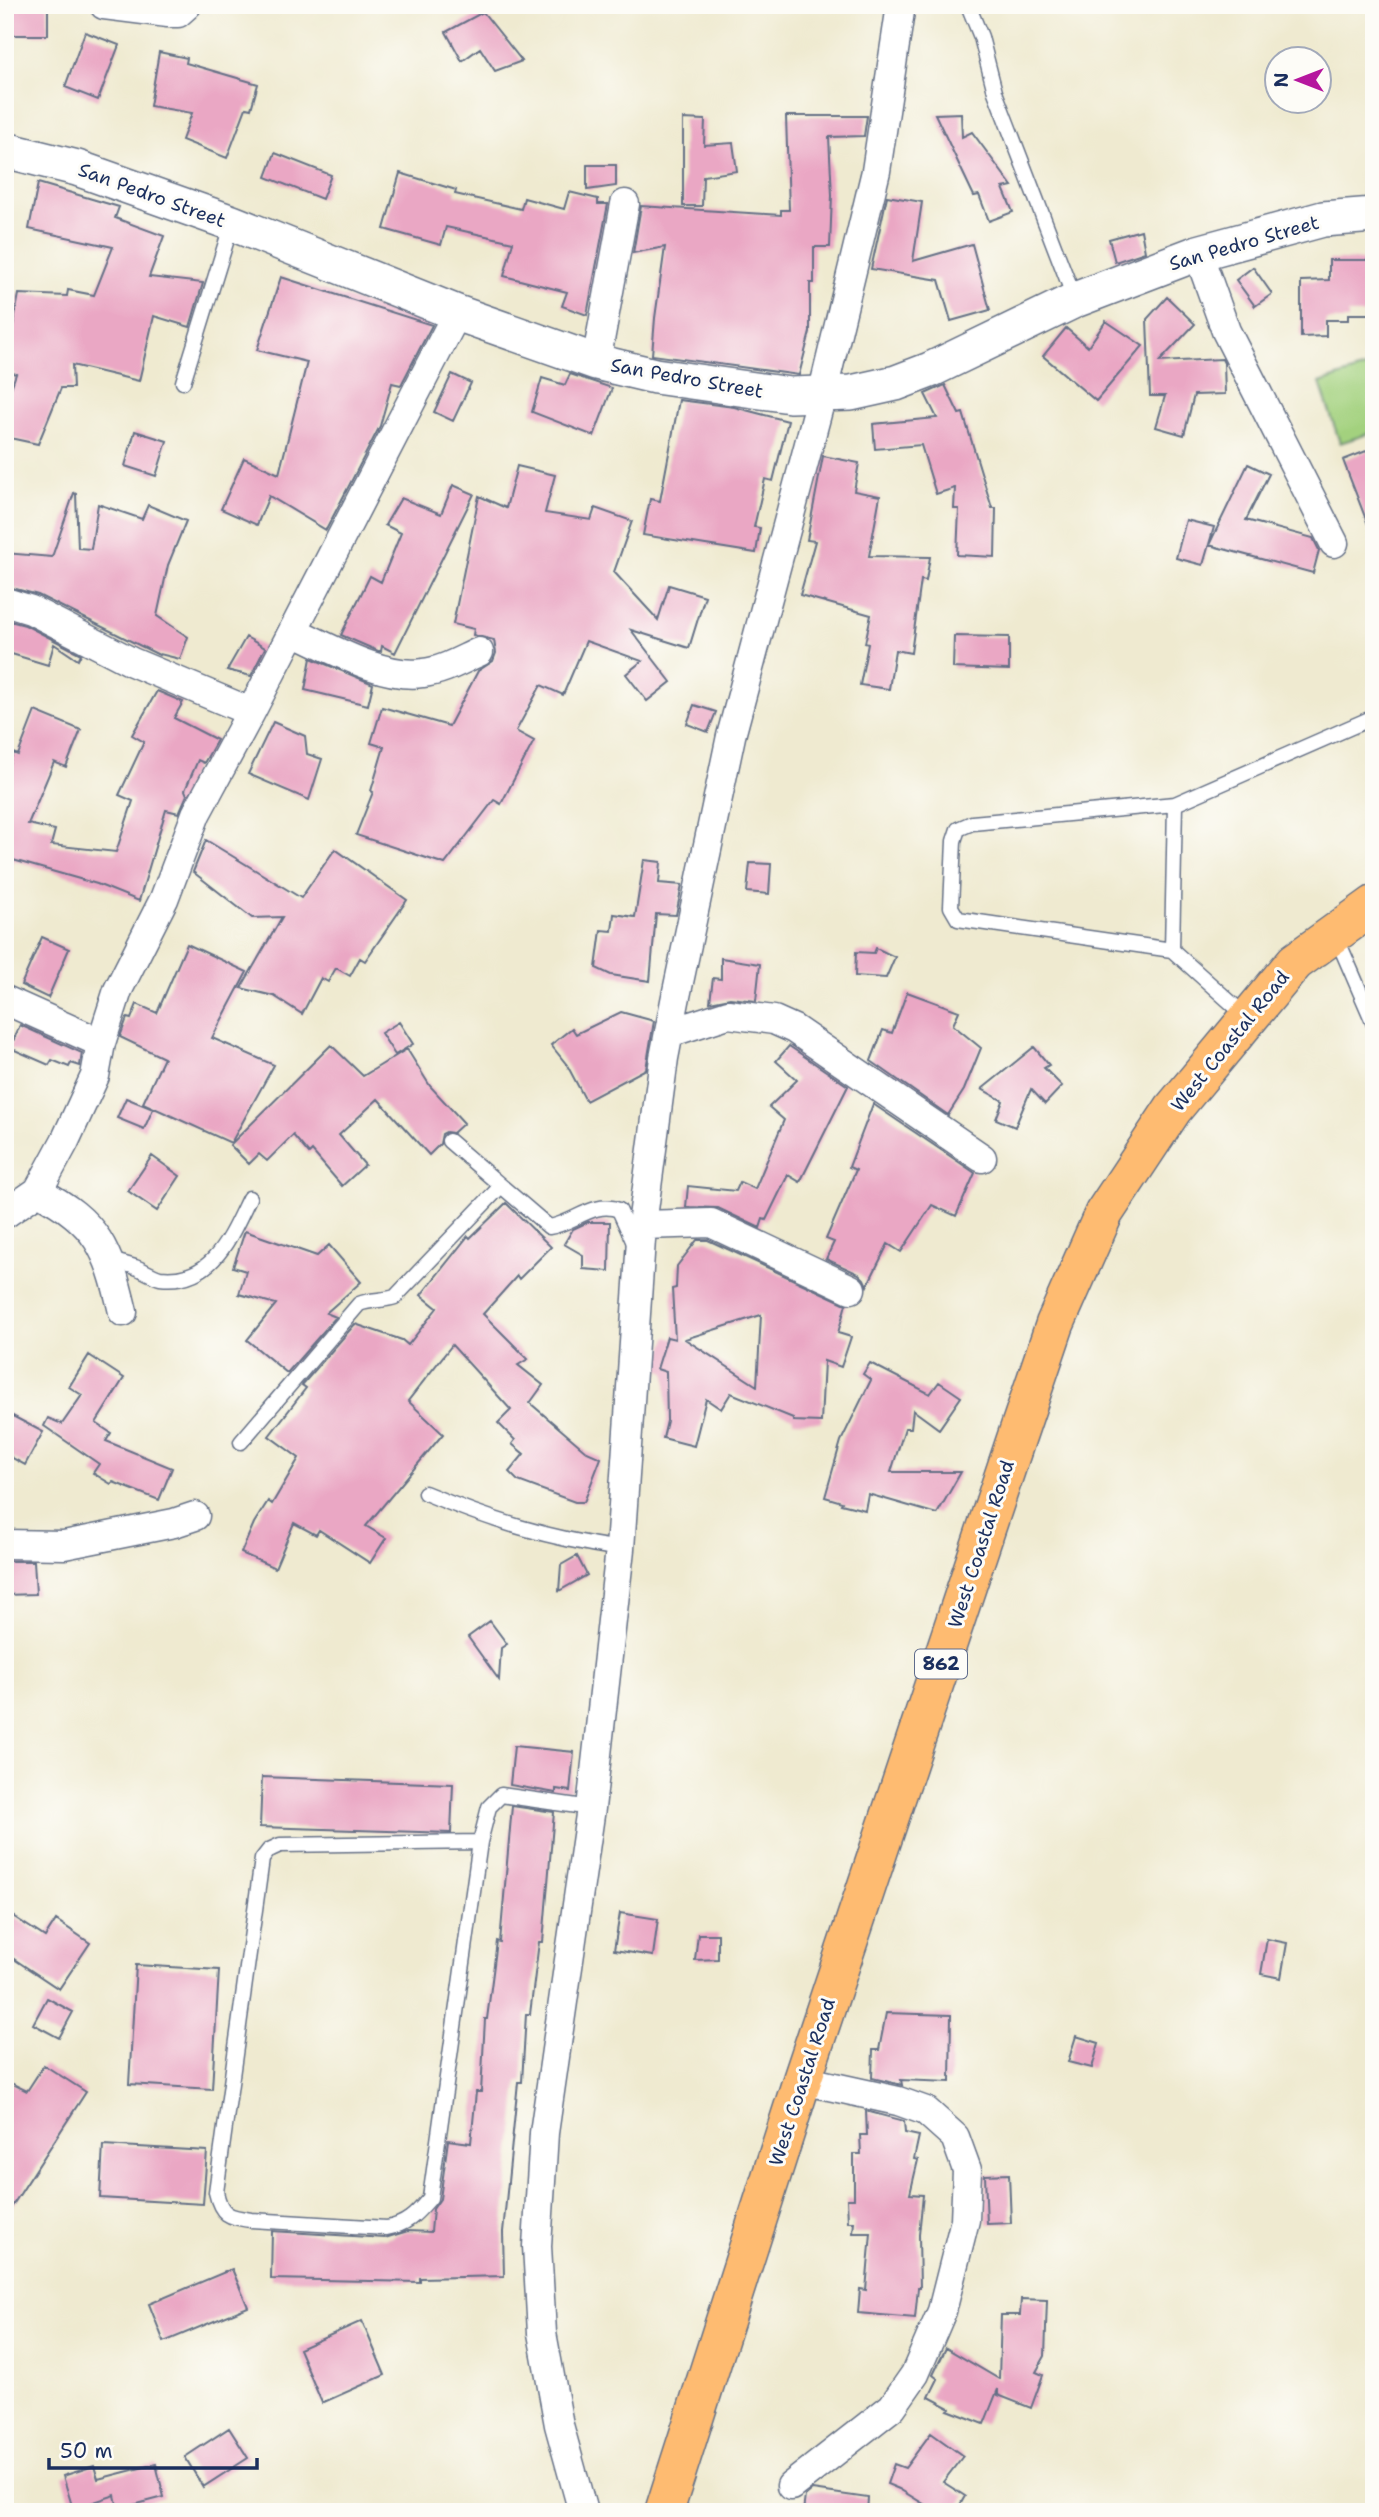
<svg xmlns="http://www.w3.org/2000/svg" width="1379" height="2517" viewBox="0 0 1379 2517" font-family="'Shantell Sans',sans-serif">
	<rect width="100%" height="100%" fill="#fdfcf7"/>
	<filter id="ink" filterUnits="userSpaceOnUse"><feTurbulence type="fractalNoise" baseFrequency=".0143" numOctaves="2"/><feDisplacementMap in="SourceGraphic" scale="14" xChannelSelector="R" yChannelSelector="G"/><feConvolveMatrix kernelMatrix="1 2 1 2 8 2 1 2 1" color-interpolation-filters="sRGB"/></filter>
	<filter id="wash" filterUnits="userSpaceOnUse"><feTurbulence type="fractalNoise" baseFrequency=".00686" numOctaves="4" result="noise"/><feDisplacementMap in="SourceGraphic" scale="28" xChannelSelector="R" yChannelSelector="G"/><feGaussianBlur stdDeviation="1.57" result="paint"/><feColorMatrix in="noise" values="0 0 0 0 0 0 0 0 0 0 0 0 0 0 0 0 0 1.4 0 .05"/><feComposite in="paint" operator="in"/></filter>
	<g filter="url(#wash)">
		<rect width="100%" height="100%" fill="#efead0"/>
		<path fill="#a3d17e" stroke="#5f806e" stroke-width="2" d="M1374,365V432L1340,443L1320,383Z"/>
		<g id="blocks">
			<path fill="#eaa7c4" fill-rule="evenodd" d="M5,5H48V35H5Z
				M483,12L522,61L495,71L480,48L462,61L446,32Z
				M85,32L119,45L98,100L65,87Z
				M159,52L187,58L186,63L258,84L251,109L246,108L227,158L182,140L192,113L150,106Z
				M961,113L962,137L972,132L1012,186L1003,188L1013,212L989,221L979,195L974,196L935,114Z
				M786,116H867L864,136L829,137L832,195L830,247H814V283H810V332L799,375L652,355L655,318L665,247L633,253L641,206L781,215V210H789Z
				M683,119L705,120L704,145L733,143L737,171L703,176L702,206H683Z
				M275,153L331,175L322,199L266,177Z
				M587,165H616V186L587,190Z
				M400,173L456,190L455,194L521,209L524,198L564,209L569,192L598,199V204H608L587,315L562,306L567,292L504,276L513,242L446,227L441,245L384,229Z
				M38,183L119,207L115,218L164,236L149,277L203,283L190,327L154,316L139,381L72,365L73,388H61L38,444L5,437V405L16,374L5,371V340L10,342L19,294L67,296L68,290L94,295L113,247L29,229Z
				M887,196L922,202L913,261L972,244L990,310L951,321L939,280L871,269Z
				M1141,230L1145,252L1115,262L1109,239Z
				M1329,260H1374V314H1348V320H1326V336L1301,337V281L1329,280Z
				M1253,267L1272,294L1255,306L1236,280Z
				M281,277L432,325L401,385L392,383L380,426L326,530L269,496L257,525L221,509L244,458L279,474L307,362L257,350Z
				M1167,297L1195,324L1159,362L1222,359L1224,363L1225,394L1194,395L1184,435L1156,427L1165,396H1150L1147,319Z
				M1106,321L1143,346L1096,401L1043,356L1066,328L1088,347Z
				M452,374L471,383L453,421L434,412Z
				M570,374L612,388L594,436L532,412L542,378L565,385Z
				M945,385L959,414L963,413L992,508H996L995,557L957,555L959,509H954L955,488L936,494L921,445L875,449L873,424L937,418L925,394Z
				M679,400L734,407L788,421L773,481L765,479L754,527L760,528L756,553L643,535L650,499L660,501Z
				M135,431L167,441L156,476L125,466Z
				M1374,448V535H1372L1343,460Z
				M823,456L859,463L854,491L880,496L869,556L930,557L926,581L921,580L911,653L895,650L889,689L860,685L868,644L865,643L871,615L800,595L815,541L807,540Z
				M1248,464L1269,474L1246,520L1313,538L1319,550L1313,573L1209,545Z
				M517,466L555,475L545,513L591,520L595,508L632,521L614,572L658,620L669,585L705,596L689,648L631,630L671,682L647,701L626,674L642,661L586,641L563,695L541,685L516,731L534,741L501,804L494,800L445,864L356,835L373,792L371,791L384,747L371,743L382,707L449,726L478,671L493,661L496,653L494,640L473,635L474,629L453,624L479,496L506,508Z
				M453,485L474,494L395,653L382,646L381,651H378L341,635L370,576L381,582L401,533L385,525L401,498L441,514Z
				M74,493L76,494L78,548L91,549L98,504L142,519L148,505L186,521L168,565L157,616L188,637L180,659L160,654L159,655L38,595L5,586V553L52,557Z
				M1186,520L1214,527L1203,565L1176,558Z
				M6,620L25,625L81,654L78,660L54,644L48,665L5,652Z
				M954,636L1009,637V670L953,668Z
				M246,637L265,648L251,676L227,670Z
				M311,658L373,684L368,705L305,690Z
				M157,691L183,702L174,718L217,740L204,763L198,760L185,790L187,795L179,813L166,810L139,901L97,884L13,860L5,878V774L13,753L18,755L35,711L81,730L66,767L54,762L28,824L55,830L51,845L116,852L133,801L119,795L144,742L132,735Z
				M694,705L716,712L708,732L687,724Z
				M273,722L305,736L307,754L322,759L309,800L248,774Z
				M206,840L301,898L335,849L407,900L365,961L360,958L350,976L336,968L328,982L321,978L302,1014L274,996L241,988L282,917L252,918L193,872Z
				M644,860L661,862L659,883L682,885L676,915L656,914L650,981L611,975L596,968L601,930L612,931L614,914L635,917Z
				M750,863L771,864L769,894L747,892Z
				M42,937L69,949L48,998L21,985Z
				M187,944L247,972L212,1038L274,1065L231,1143L143,1103L164,1058L120,1037L127,1018L131,1019L137,1004L157,1013Z
				M876,948L895,957L886,978L855,976L856,952L874,953Z
				M721,958L760,964L756,1001L730,998L710,1002L713,978L721,979Z
				M907,992L959,1011L953,1025L981,1048L964,1090L948,1115L871,1061L883,1030L892,1033Z
				M621,1012L654,1021L646,1069L586,1101L567,1065L551,1045L572,1028L576,1034Z
				M399,1022L413,1044L395,1055L381,1033Z
				M20,1025L82,1053L80,1066L71,1063L69,1067L52,1060L49,1065L10,1048Z
				M331,1045L363,1076L407,1049L430,1086L464,1123L453,1133L446,1132L442,1134L440,1144L429,1155L378,1099L339,1135L365,1165L342,1186L312,1151L309,1154L293,1135L267,1161L259,1154L249,1164L230,1145Z
				M789,1046L848,1086L800,1182L788,1175L766,1220L763,1219L760,1228L718,1208L686,1207L688,1186L736,1191L740,1182L755,1189L784,1120L769,1107L797,1080L776,1061Z
				M1034,1047L1049,1065L1044,1068L1062,1086L1045,1104L1031,1089L1015,1127L996,1119L1003,1101L982,1089Z
				M126,1098L153,1109L144,1129L117,1118Z
				M873,1104L975,1173L956,1216L932,1205L901,1252L888,1244L867,1286L864,1279L859,1274L826,1259L834,1242L826,1239L856,1170L849,1167Z
				M152,1156L180,1176L157,1211L128,1191Z
				M506,1203L551,1247L519,1279L517,1276L483,1314L528,1359L518,1365L543,1385L530,1403L587,1452L601,1458L584,1502H575L518,1481L509,1472L524,1454L512,1444L515,1440L498,1423L511,1410L452,1345L408,1401L443,1434L366,1526L386,1538L370,1563L319,1530L316,1535L294,1523L275,1568L241,1553L254,1523L268,1501L272,1504L299,1458L269,1436L306,1388L302,1385L355,1324L402,1340L408,1345L437,1308L421,1295L468,1236L470,1238Z
				M588,1222H610L609,1271L583,1269V1255L564,1244L573,1229Z
				M245,1231L317,1256L329,1245L361,1282L326,1313L336,1317L287,1373L247,1340L276,1304L239,1294L246,1271L233,1267Z
				M697,1240H708L846,1304L838,1333L851,1337L841,1367L824,1361L821,1422L793,1421V1418L731,1393L721,1409L706,1399L694,1446L663,1438L667,1421L666,1372L657,1369L667,1337L675,1339L672,1289L676,1288L677,1266ZM761,1315L757,1386L685,1339Z
				M89,1355L124,1378L96,1423L111,1433L106,1441L172,1468L159,1500L113,1482L111,1484L93,1473L99,1464L44,1426L48,1418L62,1424L82,1395L69,1387Z
				M870,1363L930,1394L939,1382L961,1397L939,1429L913,1410L911,1428H905L891,1472H961L937,1514L868,1494L865,1510L841,1504L842,1502L825,1497L841,1441L871,1380L863,1374Z
				M5,1412L43,1432L25,1465L5,1454Z
				M577,1556L587,1575L559,1591L561,1565Z
				M5,1561H34L36,1594L5,1595Z
				M490,1621L507,1644L501,1648L499,1680L468,1637Z
				M514,1746L574,1752L570,1791L556,1789V1793L510,1785Z
				M262,1777L453,1784L451,1833L260,1827Z
				M512,1806L554,1812L543,1942H539L530,2014H526L522,2082H518L503,2232L504,2276L420,2278V2282L271,2279L272,2231L385,2238L408,2231L431,2232L433,2209L440,2199L448,2140L471,2143L476,2092H481L485,2019H487L497,1941L500,1942Z
				M5,1911L45,1937L56,1920L90,1943L59,1989L5,1953Z
				M620,1913L658,1919L653,1956L614,1950Z
				M698,1934H718V1959L695,1960Z
				M1267,1939L1287,1943L1281,1978L1261,1974Z
				M136,1965L219,1970L212,2089L129,2084Z
				M47,1998L73,2012L59,2038L33,2024Z
				M886,2013L951,2015L950,2082L901,2080L902,2085L872,2078L873,2050H879Z
				M1076,2036L1099,2043L1092,2068L1068,2062Z
				M44,2065L86,2092L5,2217V2080L27,2091Z
				M866,2111L904,2121L905,2133L919,2136L914,2159L918,2160L910,2194L923,2195L919,2235L920,2288H918L915,2318L858,2313L860,2289L866,2290L871,2233H853L854,2222H848L847,2199H854V2154H861L860,2135H867Z
				M103,2145L207,2151L203,2204L100,2198Z
				M1009,2174L1011,2223L987,2224L985,2175Z
				M232,2269L248,2307L164,2342L149,2304Z
				M1021,2299L1047,2300L1045,2356L1036,2372L1043,2375L1031,2408L998,2395V2389L984,2424L948,2410L950,2408L929,2397L938,2379L933,2375L946,2348L999,2379L1001,2315H1020Z
				M362,2321L385,2375L322,2403L299,2349Z
				M229,2428L248,2458L203,2487L185,2457Z
				M931,2433L963,2456L943,2482L965,2496L956,2512H937L899,2489L887,2484L894,2464L905,2468Z
				M156,2464L164,2497L118,2509L115,2495L73,2509L63,2476L94,2466L98,2479Z
				M812,2490L868,2498L867,2512H803L805,2496Z"/>
		</g>
	</g>
	<g filter="url(#ink)">
		<use href="#blocks" fill-opacity="0" stroke="#657086" stroke-width="2"/>
		<g fill="none" stroke-linecap="round" stroke-linejoin="round">
			<g stroke="#657086" stroke-width="17">
				<path id="service" d="M968,5L981,37L995,92L1075,300
					M183,382L232,223
					M1335,934L1374,1024
					M1172,950L1175,804
					M1248,1018L1172,950L958,919L951,907L954,841L958,829L972,823L1175,804L1374,717
					M449,1141L549,1227C573,1224 594,1200 619,1210L635,1245
					M109,1260C118,1262 127,1264 135,1267C144,1270 152,1276 160,1278C213,1284 230,1237 249,1198
					M241,1442L359,1304C371,1299 383,1301 395,1297L501,1186
					M425,1493C493,1521 547,1538 620,1549
					M480,1842L280,1845L269,1850L262,1859L216,2192C221,2215 228,2217 251,2220L386,2228C407,2225 416,2214 430,2198L480,1842L489,1807L501,1795L591,1808"/>
			</g>
			<g stroke="#657086" stroke-width="31">
				<path id="minor" d="M104,5L168,13H178L187,5
					M1198,253L1226,331L1334,543
					M596,362L625,204
					M5,602L31,610L132,662L251,712
					M293,631C329,647 382,679 423,673C443,671 461,660 479,652
					M5,1000L101,1043
					M669,1033L728,1014L774,1020L794,1029L982,1158
					M38,1191C98,1223 108,1248 123,1312
					M5,1214L38,1191L65,1141L95,1076L101,1043L118,990L164,899L196,814L251,712L457,313
					M642,1225L711,1223L851,1289
					M5,1544L64,1545L174,1523L195,1516
					M791,2486L892,2407L915,2374L942,2311L965,2220L967,2170L955,2137L926,2111L898,2101L802,2080
					M583,2512L559,2425L542,2333L537,2246L544,2133L591,1808L620,1549L642,1225L664,1058L675,1001L731,736L822,395L876,171L901,5"/>
			</g>
			<g stroke="#657086" stroke-width="38">
				<path id="tertiary" d="M5,150L77,168L232,223L457,313L596,362L655,376L790,395L851,393L896,383L930,370L1075,300L1198,253L1323,219L1374,215"/>
			</g>
			<g stroke="#657086" stroke-width="41">
				<path id="primary" d="M664,2512L802,2080L1017,1436L1055,1324L1104,1213L1173,1109L1295,962L1374,905"/>
			</g>
			<use href="#service" stroke="#fff" stroke-width="14"/>
			<use href="#minor" stroke="#fff" stroke-width="28"/>
			<use href="#tertiary" stroke="#fff" stroke-width="35"/>
			<use href="#primary" stroke="#febb71" stroke-width="38"/>
		</g>
	</g>
	<g text-anchor="middle" dominant-baseline="central" stroke-width="6" stroke-linejoin="round" paint-order="stroke">
		<rect fill="#fdfcf7" stroke="#5f6c8c" stroke-width="2" x="915" y="1649.5" width="52" height="29" rx="5"/>
		<g font-size="18" font-weight="bold" fill="#1b2f5e">
			<text x="941" y="1664">862</text>
		</g>
		<g font-size="19" fill="#1b2f5e" stroke="#fdfcf7">
			<text transform="translate(152 195) rotate(20)">San Pedro Street</text>
			<text transform="translate(1244 243) rotate(-16)">San Pedro Street</text>
			<text transform="translate(687 378) rotate(10)">San Pedro Street</text>
			<text transform="translate(1230 1041) rotate(-51)">West Coastal Road</text>
			<text transform="translate(981 1544) rotate(-72)">West Coastal Road</text>
			<text transform="translate(802 2082) rotate(-72)">West Coastal Road</text>
		</g>
	</g>
	<rect width="1379" height="2517" fill="none" stroke="#fdfcf7" stroke-width="28"/>
	<g transform="translate(1298 80) rotate(270)"><circle r="33" fill="#fdfcf7" stroke="#a3aaba" stroke-width="2"/>
	<path d="M0-5L12 26L0 18L-12 26Z" fill="#b5179e"/>
	<text y="-10" font-size="19" font-weight="bold" text-anchor="middle" fill="#1b2f5e">N</text>
	</g>
	<path d="M49 2458v10h208v-10" fill="none" stroke="#1b2f5e" stroke-width="3.5"/>
	<text x="60" y="2458" font-size="21" fill="#1b2f5e" stroke="#fdfcf7" stroke-width="5" paint-order="stroke">50 m</text>
</svg>
